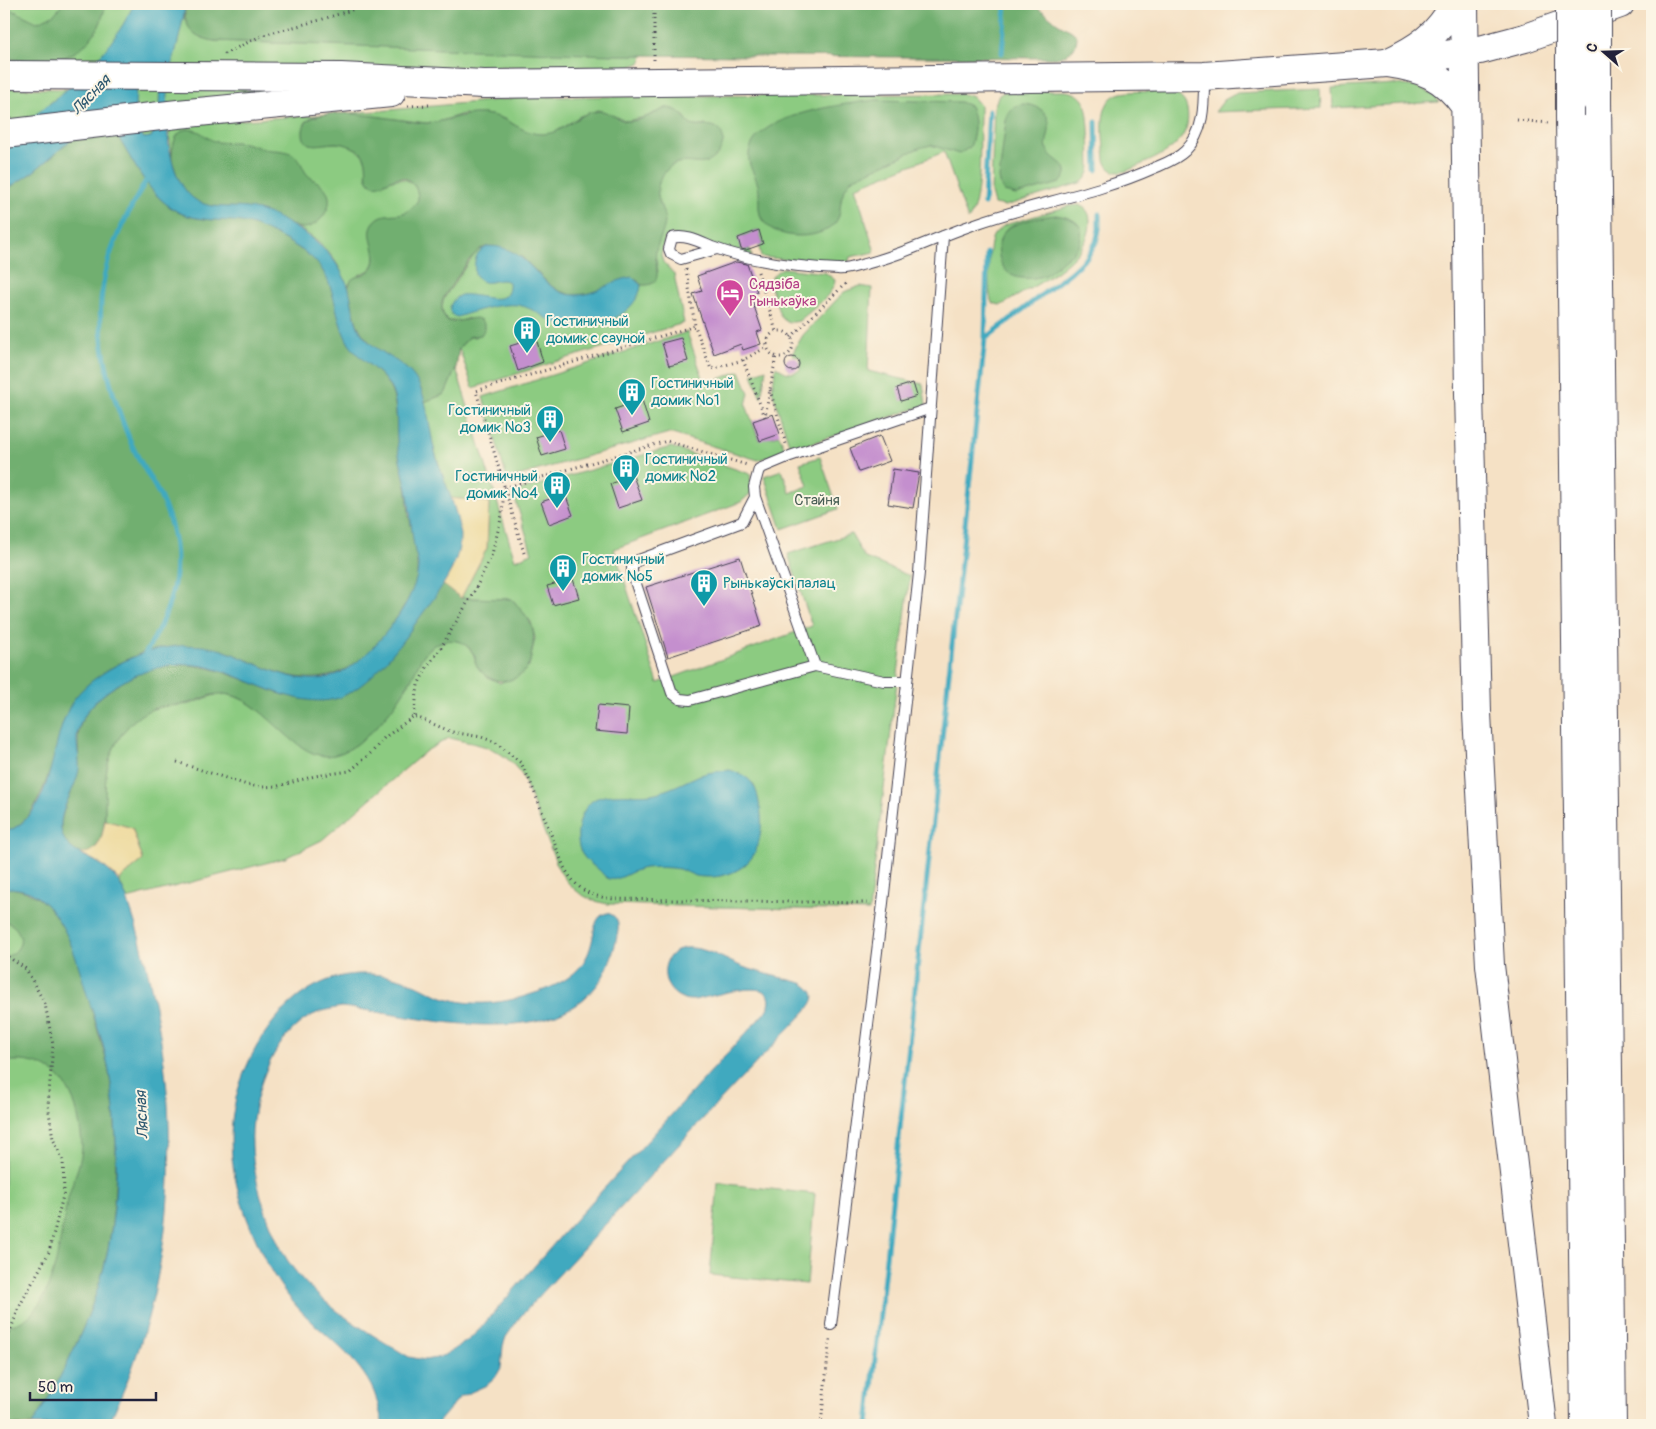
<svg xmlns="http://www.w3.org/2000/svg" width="1656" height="1429" viewBox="0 0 1656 1429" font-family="Pangolin,sans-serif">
	<rect width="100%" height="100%" fill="#fcf5e5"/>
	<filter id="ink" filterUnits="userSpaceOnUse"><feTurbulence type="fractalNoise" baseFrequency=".02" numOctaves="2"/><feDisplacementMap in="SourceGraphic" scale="10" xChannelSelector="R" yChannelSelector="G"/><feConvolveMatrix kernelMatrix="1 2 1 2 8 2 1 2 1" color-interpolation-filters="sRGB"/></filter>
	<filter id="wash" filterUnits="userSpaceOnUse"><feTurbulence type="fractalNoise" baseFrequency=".0096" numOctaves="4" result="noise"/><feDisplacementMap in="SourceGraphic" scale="20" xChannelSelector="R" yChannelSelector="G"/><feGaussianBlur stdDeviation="1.12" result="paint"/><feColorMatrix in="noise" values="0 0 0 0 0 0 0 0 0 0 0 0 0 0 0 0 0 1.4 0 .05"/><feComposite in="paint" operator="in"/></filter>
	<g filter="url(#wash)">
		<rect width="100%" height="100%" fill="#f5e1c5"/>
		<path fill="#8ccb81" stroke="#57765e" d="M4,4H134C124,26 112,45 95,63L4,62Z
			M184,13L185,20L214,41L644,55L640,63L629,67L172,66Z
			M159,82C160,98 160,123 151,137L144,138C133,126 135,103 136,88Z
			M1394,84C1410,86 1430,87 1439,102L1333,108L1332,88Z
			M333,85L167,106L168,89Z
			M4,88L67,89L28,121L4,123Z
			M1320,89L1321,108L1215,112L1224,100L1237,93Z
			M1006,91H1066C1072,92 1079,94 1083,100C1091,110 1089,152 1090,166C1089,174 1087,179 1080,183L1005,206L994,204L991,193L994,107L999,95Z
			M1165,92C1176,93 1185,98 1187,109C1193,141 1164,155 1140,165C1133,168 1125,173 1118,172C1110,171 1107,166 1105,160C1104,142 1096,102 1118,94C1132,90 1150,92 1165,92Z
			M963,94L973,97L980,105V116C979,141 983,201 968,220L944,152L855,187L875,252L850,257L849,261L836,264L761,257L759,246L763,244L759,230L738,238L742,251L750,249L752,256L671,234L665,238L661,255L663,262L674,274L684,323L551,363L473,388L459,348L470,337H476L468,318L461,321H448C433,305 450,291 458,278C465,267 471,258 480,249L658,272L655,255L662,210L658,200L657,188L661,177L668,167L676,163L686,161L697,162L706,125L695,127L688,124L685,117L674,109L666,108L646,117L627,121L598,110L580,116L553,134L542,135L529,133L517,127L505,119L463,114L441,121L427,123L354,114L317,115L309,119L305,123L309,144C318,145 325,143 334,143C345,142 361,149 365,159C368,164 367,170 366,175L384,184C400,173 418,180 419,200C411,211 403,216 390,215L375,256L374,264L370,270L359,275L349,284L348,289C344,278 340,267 333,258C314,232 278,217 249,203C224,190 199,178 173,165L168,125L378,111L532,97Z
			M1079,205C1088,209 1090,214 1090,223C1090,261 1032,286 1004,304L1000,305L992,303C987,293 988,246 993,236C996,231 1001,228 1005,225L1069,206Z
			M783,268L826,273L835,280C834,295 810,311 799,321C780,326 779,313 775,298C774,294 770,288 770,283C771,276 777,271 783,268Z
			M860,286L872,288L868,371L923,384L926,405L791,450L772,390L776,366C784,372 790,376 800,370V358L792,354L803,335L844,292Z
			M687,332L705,384L740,371L749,393L746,405L759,440L779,435L786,451L758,460L669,433L507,479L483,397Z
			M456,368L515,560L532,553L513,492L671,447L750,474L752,492L741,502L614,549L658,683L812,626L788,554L851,534L865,558L910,576L869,911L608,904C585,900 571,890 559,870L522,775C500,745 482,746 449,738L426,751L322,840L285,858L127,899L119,880L143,860L132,828L105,820C105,805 103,786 106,771C112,745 129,714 156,708C167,705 179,706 190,704C204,700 216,691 231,695C255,702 282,730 302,746L362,741L381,721L407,687L422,656L435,644L451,639L464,643L473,653L477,666L486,676L500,683L524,671L529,666L535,638L531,622L512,599L461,598L487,548L489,502L450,498L434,449L424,402L445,394Z
			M766,369L761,398L752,374Z
			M820,457L838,509L782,529L764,476L782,470L790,493L808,486L800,463Z
			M4,888L15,889L109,1070L32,1425H4Z
			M718,1183L815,1194L807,1284L710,1275Z"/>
		<path fill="#71af6f" stroke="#4a6855" d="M62,4H106C104,11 102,20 99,26C79,63 40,69 4,56V6L37,22C48,18 57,14 62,4Z
			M185,4H1029C1040,8 1047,14 1056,22C1063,27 1071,29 1077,36C1077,49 1069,55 1057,58L613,55L214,41C192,37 183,27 185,4Z
			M877,100L960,102L970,106C976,121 975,133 970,147L959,154L931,145L919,148L852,179C848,184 844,189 842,196C839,207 842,219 831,227C814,240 774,240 762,219C756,209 761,196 758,185C755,173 747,166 749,153C755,113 845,104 877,100Z
			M1021,104C1037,104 1051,112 1049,129C1049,136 1045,142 1047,149C1052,163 1078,165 1060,183L1016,195L1004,192L1001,187L999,178L1006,120C1009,111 1012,107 1021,104Z
			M666,108C688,109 683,126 696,126C702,127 709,124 715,127C730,134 722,155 710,161C695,169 680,153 665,172C661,177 658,183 658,189C656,201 665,211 665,222C664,232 658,242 656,251C653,264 667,287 641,285L637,280L586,294L572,295L559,291L550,285L522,257L489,246L480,249L469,260L445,295L442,302V310L444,317L448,321L453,322L476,318L481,320L484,324V330L481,335L469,337L459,348L456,368L445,394L424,402L421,389L406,370L370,343L362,333L357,324L348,289L351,280C357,275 366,275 371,269C383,255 362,235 375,221C388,207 403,224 418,200C418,194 417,188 412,183C397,167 382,192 371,184C360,176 376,157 352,147C347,145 342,143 337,143C326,142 303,152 303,133C301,95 407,124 428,123C451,121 467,110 491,115C510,118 523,135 543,134C564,134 577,112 598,111C608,110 616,119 626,121C640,122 654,113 666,108Z
			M186,129C205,130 203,138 217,142C222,143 230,142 236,142C246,142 255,147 265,149C275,151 285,149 294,155C301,160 302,167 306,173C313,182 325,183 328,194C334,208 317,229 302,228C288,227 273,213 257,210C224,203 193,217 177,176C175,168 171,161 172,154C173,143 175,133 186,129Z
			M110,130L117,135C134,163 149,196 178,212C198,222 219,219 241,221C259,223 304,249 317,262C336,283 334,313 346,337C356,358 382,369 391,390C399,407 395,434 399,453C401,466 405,479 407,493C408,500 408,508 409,516C413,534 421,568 415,585C408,602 396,620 385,634C374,647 361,661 346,669C312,688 279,674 247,660C238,657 228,651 220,650C210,649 200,650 190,651C176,651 158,648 144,652C139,654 133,657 128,659C119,664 105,670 99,678C92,686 88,699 83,709C72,729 59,749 50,771C40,796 32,823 4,833V191L33,172L77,135Z
			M1056,215C1068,217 1084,221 1081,237C1081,241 1080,245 1077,248C1073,254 1065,258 1060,263C1055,267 1051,272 1045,275C1038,278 1029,279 1022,278C999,277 992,246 1005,231C1012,222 1045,216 1056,215Z
			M442,584L461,598L512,599C527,617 538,625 532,650C531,657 530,664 526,669C513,686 489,685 477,666C472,656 479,664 473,653C465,639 447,637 434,645C420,654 417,670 409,683C394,709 360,754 328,756C293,758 261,695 223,694C210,693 198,702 185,704C175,706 163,705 153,709C127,718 109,749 106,775C104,795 107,815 102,834C98,851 83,861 69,847C50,827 70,799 76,779C83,760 73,740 82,721C90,703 107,691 124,681C172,656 202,663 250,682C264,687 279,695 294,697C299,698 363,681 369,677C374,674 379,667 383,663C406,639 424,611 442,584Z
			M4,888C21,887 39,896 50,909C75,937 85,988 96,1024C100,1040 106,1056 109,1072C113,1095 115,1119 116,1143C116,1185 114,1230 103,1271C88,1325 62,1378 32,1425H4V1326C13,1325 21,1323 28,1317C56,1294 60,1236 67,1203C70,1187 78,1172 81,1156C83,1145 81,1133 79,1122C73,1081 47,1055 4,1062V957C16,955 26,942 17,930C14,925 9,923 4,921Z"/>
		<path fill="#eeda9e" stroke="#887e6c" d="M450,498L489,502L487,548L461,598L442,584L452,569L458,523Z
			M105,820L132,828L143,860L119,880C108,868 94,860 80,853C100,854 102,837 105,820Z"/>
		<path fill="#3fa9bf" stroke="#30667d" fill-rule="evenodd" d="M134,4H185C183,26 176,48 171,70C165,103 164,154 181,183C199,217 228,202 258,210C274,214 287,223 301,231C324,246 340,263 349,289C352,301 353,315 358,327C369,351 400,357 415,378C428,396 429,430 435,452C442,478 458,508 460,535C461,566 435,596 418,620C398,647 369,689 335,699C320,703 303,700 288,696C263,689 240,676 215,669C181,658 144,668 114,687C98,697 83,712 78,731C75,744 80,756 79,769C76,792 50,819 66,842C71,850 81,854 89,858C108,867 120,879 127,899C138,929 146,961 152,992C184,1140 174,1289 108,1425H32C62,1378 88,1325 103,1271C119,1210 120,1134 109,1072C105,1046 95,1020 87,995C77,960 66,915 33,894C25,889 13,888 4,888V833C58,813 47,740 74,699C87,681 111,667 131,658C158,646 193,641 222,650C263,664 306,696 349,668C376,650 419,598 418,564C417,558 415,552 414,547C411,527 410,508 407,489C404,476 400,462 398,449C395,431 399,408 392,391C384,371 360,362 349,344C334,319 337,286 317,263C306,249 259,224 241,222C220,219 199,222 178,212C149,196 134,163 117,135L110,130L77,135L33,172L4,191V137C55,102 107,62 134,4ZM159,82C160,98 160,123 151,137L144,138C133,127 135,103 136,88Z
			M489,246C531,246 540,294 574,295C596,296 611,280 632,277L641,285C640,300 624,316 609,320C602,323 594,322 586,324C578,325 571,328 563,326C547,321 535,308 518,305C498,303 476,311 457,317C444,314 451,298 461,295C476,292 512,311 509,282C496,275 486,291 475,275C474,261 474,252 489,246Z
			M730,770C753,778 756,784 760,808C763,822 761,839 755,852C745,873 718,880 696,876C690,874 685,871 679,869C667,867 656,867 645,868C633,869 619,882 609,879C604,877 602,872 598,869C591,865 586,860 582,854C573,839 579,808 595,799C609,792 635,796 651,794C668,791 684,782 700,775C710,772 720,771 730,770Z
			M607,913C623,917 618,932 615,945C611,960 605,977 594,989C539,1052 413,1015 342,1007C330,1009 319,1011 309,1017C269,1040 250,1102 252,1146C253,1180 270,1232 288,1261C317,1304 366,1331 409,1357L425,1360L441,1357L467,1341L477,1332L565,1231L768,1009C782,971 707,999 693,1000C690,1000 685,1000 682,998C658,989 659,951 685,948C706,946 728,962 746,968C765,974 783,978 802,983C817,992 817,998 806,1011L712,1109L520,1317L506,1337L503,1346L501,1368L495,1378L487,1385L460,1397L436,1425H383C380,1414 378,1402 374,1392C359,1357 324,1336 299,1309C280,1288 267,1266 256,1240C228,1178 220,1120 251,1057C269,1021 297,988 338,977C361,971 392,974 414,984C425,988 434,995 446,998C471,1006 496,1004 522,997C542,991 565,984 579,968C585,961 589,953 591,945C595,933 593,916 607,913Z"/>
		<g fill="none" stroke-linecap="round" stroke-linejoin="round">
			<path stroke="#3fa9bf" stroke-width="5" d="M1002,53L1006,4
				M1096,122L1097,170
				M984,204L989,111
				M985,339L1071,272L1087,257L1096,242L1099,229V214
				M143,657C177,604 188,554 160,496C151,478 139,462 131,443C111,395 94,336 103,284C109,245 129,211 148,177
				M868,1425L985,339L987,253"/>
		</g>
		<g id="blocks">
			<path fill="#c48fce" d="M759,230L763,244L746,250L741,249L738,238Z
				M736,262L747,264L757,292L750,294L762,330L757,332L761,344L743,350L741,344L714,354L693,294L702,291L697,276Z
				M536,338L543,362L518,371L510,346Z
				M681,338L688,361L669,366L662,343Z
				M785 364a7 7 0 1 1 14 0a7 7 0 1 1-14 0Z
				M913,383L917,396L901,401L897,388Z
				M642,400L649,423L623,432L615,409Z
				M773,414L780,434L760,441L753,421Z
				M559,430L565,449L542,456L536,437Z
				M880,436L890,461L859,472L850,448Z
				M893,469L919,473L913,508L888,504Z
				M633,476L642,500L618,508L610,484Z
				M565,494L573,515L549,524L541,502Z
				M740,557L762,626L668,657L646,587Z
				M573,579L579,598L553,605L547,586Z
				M598,705L629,708L627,734L595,731Z"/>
		</g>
	</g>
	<g filter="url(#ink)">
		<use href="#blocks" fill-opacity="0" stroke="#423f50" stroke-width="1"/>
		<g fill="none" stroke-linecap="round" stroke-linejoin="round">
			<g stroke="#423f50" stroke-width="12">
				<path id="lane" d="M717,249L681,259L671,254L669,249L672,238C685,234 700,242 712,247C752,262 796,267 838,269C846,270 854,267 861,265C901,256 939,236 978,223C1035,203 1096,194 1152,169C1163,164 1176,160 1185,151C1205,132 1204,103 1204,77
					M755,497L815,666
					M906,681H884L815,666L690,700L680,699L672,693L632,572V567L636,561L742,522L755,497L754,487L759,469L790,456L931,408
					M831,1325L883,903L919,573L943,236"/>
			</g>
			<g stroke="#423f50" stroke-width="30">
				<path id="primary" d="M4,75L341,77L484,84L1204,76L1387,63L1480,50L1525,38L1620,4
					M4,134L178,114L391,93"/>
			</g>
			<g stroke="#423f50" stroke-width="30">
				<path id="highway" d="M1464,4L1469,394L1477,713L1490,965L1543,1425
					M1387,63C1422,68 1444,76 1465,106
					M1387,63C1419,48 1437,36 1455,4
					M1597,102L1612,1425
					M1570,116L1585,1425"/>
			</g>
			<path stroke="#423f50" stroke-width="3" stroke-dasharray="1 4" stroke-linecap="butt" d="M654,4V62
				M224,54L263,35L320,20L370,4
				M408,106L429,105
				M1517,120L1549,123
				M686,269L695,326
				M758,272L776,331
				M767 344a13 13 0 1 1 26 0a13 13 0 1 1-26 0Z
				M791,337L847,282
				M743,360L765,417L776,356
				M770,390L786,444
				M524,553L476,391L695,326L711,369L743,360L767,347
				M414,716L418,685L428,665L439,651L475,590L492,554L502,515L504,488L667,441L747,465
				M177,762L247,785L263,787L278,786L315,776L350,771L372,752L384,738L414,716L452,732L481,737L495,742L521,763L530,781L564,867C576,889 588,896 613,899L870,903
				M4,954L26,969L45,1004L53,1045L48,1105L53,1139L63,1160L64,1192L49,1252L19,1307L4,1348
				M821,1425L830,1336"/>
			<use href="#lane" stroke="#fff" stroke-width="10"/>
			<use href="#primary" stroke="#fff" stroke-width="28"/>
			<use href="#highway" stroke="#fff" stroke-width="28"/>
			<g stroke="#423f50" stroke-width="30" stroke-linecap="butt">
				<path id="highway-bridge" d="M1570,4V116
					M1597,102V4"/>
			</g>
			<use href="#highway-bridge" stroke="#fff" stroke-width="28"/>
		</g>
	</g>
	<defs>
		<g id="hotel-pin" transform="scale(1.4375)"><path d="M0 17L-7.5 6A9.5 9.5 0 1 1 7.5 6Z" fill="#d1479c" stroke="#fcf5e5"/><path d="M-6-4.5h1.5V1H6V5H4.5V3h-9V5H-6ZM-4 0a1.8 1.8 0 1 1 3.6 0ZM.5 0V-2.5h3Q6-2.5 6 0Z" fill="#fff"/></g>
		<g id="building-pin" transform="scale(1.4375)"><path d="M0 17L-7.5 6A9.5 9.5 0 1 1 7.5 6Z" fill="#0f9aa8" stroke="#fcf5e5"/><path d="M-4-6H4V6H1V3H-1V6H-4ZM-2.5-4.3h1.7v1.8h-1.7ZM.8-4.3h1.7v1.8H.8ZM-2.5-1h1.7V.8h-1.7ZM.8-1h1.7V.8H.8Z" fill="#fff"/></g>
	</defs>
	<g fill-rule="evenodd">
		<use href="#hotel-pin" x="730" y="293"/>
		<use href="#building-pin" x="527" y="330"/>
		<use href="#building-pin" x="632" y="392"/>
		<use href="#building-pin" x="550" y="419"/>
		<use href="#building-pin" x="626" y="468"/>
		<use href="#building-pin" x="557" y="485"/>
		<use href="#building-pin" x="563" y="568"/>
		<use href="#building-pin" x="704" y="583"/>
	</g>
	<g text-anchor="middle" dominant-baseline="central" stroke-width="4" stroke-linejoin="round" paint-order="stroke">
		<g font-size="15" fill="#b23c85" stroke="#fcf5e5" text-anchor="start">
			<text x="749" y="284">Сядзіба<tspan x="749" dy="17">Рынькаўка</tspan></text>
		</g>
		<g font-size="15" fill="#0d838f" stroke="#fcf5e5" text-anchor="start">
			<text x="546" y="321">Гостиничный<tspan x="546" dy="17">домик с сауной</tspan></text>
			<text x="651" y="383">Гостиничный<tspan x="651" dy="17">домик №1</tspan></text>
			<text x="531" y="410" text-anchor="end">Гостиничный<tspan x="531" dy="17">домик №3</tspan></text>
			<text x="645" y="459">Гостиничный<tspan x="645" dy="17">домик №2</tspan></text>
			<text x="538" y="476" text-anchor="end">Гостиничный<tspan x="538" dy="17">домик №4</tspan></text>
			<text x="582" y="559">Гостиничный<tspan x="582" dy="17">домик №5</tspan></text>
			<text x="723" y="583">Рынькаўскi палац</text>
		</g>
		<g font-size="15" fill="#475d54" stroke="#fcf5e5">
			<text x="817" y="500">Стайня</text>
		</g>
		<g font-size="16" font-style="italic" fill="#2e5870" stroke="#fcf5e5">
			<text transform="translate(91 95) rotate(-46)">Лясная</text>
			<text transform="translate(142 1115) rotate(-93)">Лясная</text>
		</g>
	</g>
	<rect width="1656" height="1429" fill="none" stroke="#fcf5e5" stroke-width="20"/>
	<g transform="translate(1604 52) rotate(290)" stroke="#fcf5e5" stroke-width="4" paint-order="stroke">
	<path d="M0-4L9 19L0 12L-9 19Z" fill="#22223b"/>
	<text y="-8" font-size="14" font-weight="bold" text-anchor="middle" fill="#22223b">С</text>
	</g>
	<path d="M30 1392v8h126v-8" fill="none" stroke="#22223b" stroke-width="2.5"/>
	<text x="38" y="1392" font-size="15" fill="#22223b" stroke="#fcf5e5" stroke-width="4" paint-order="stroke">50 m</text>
</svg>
